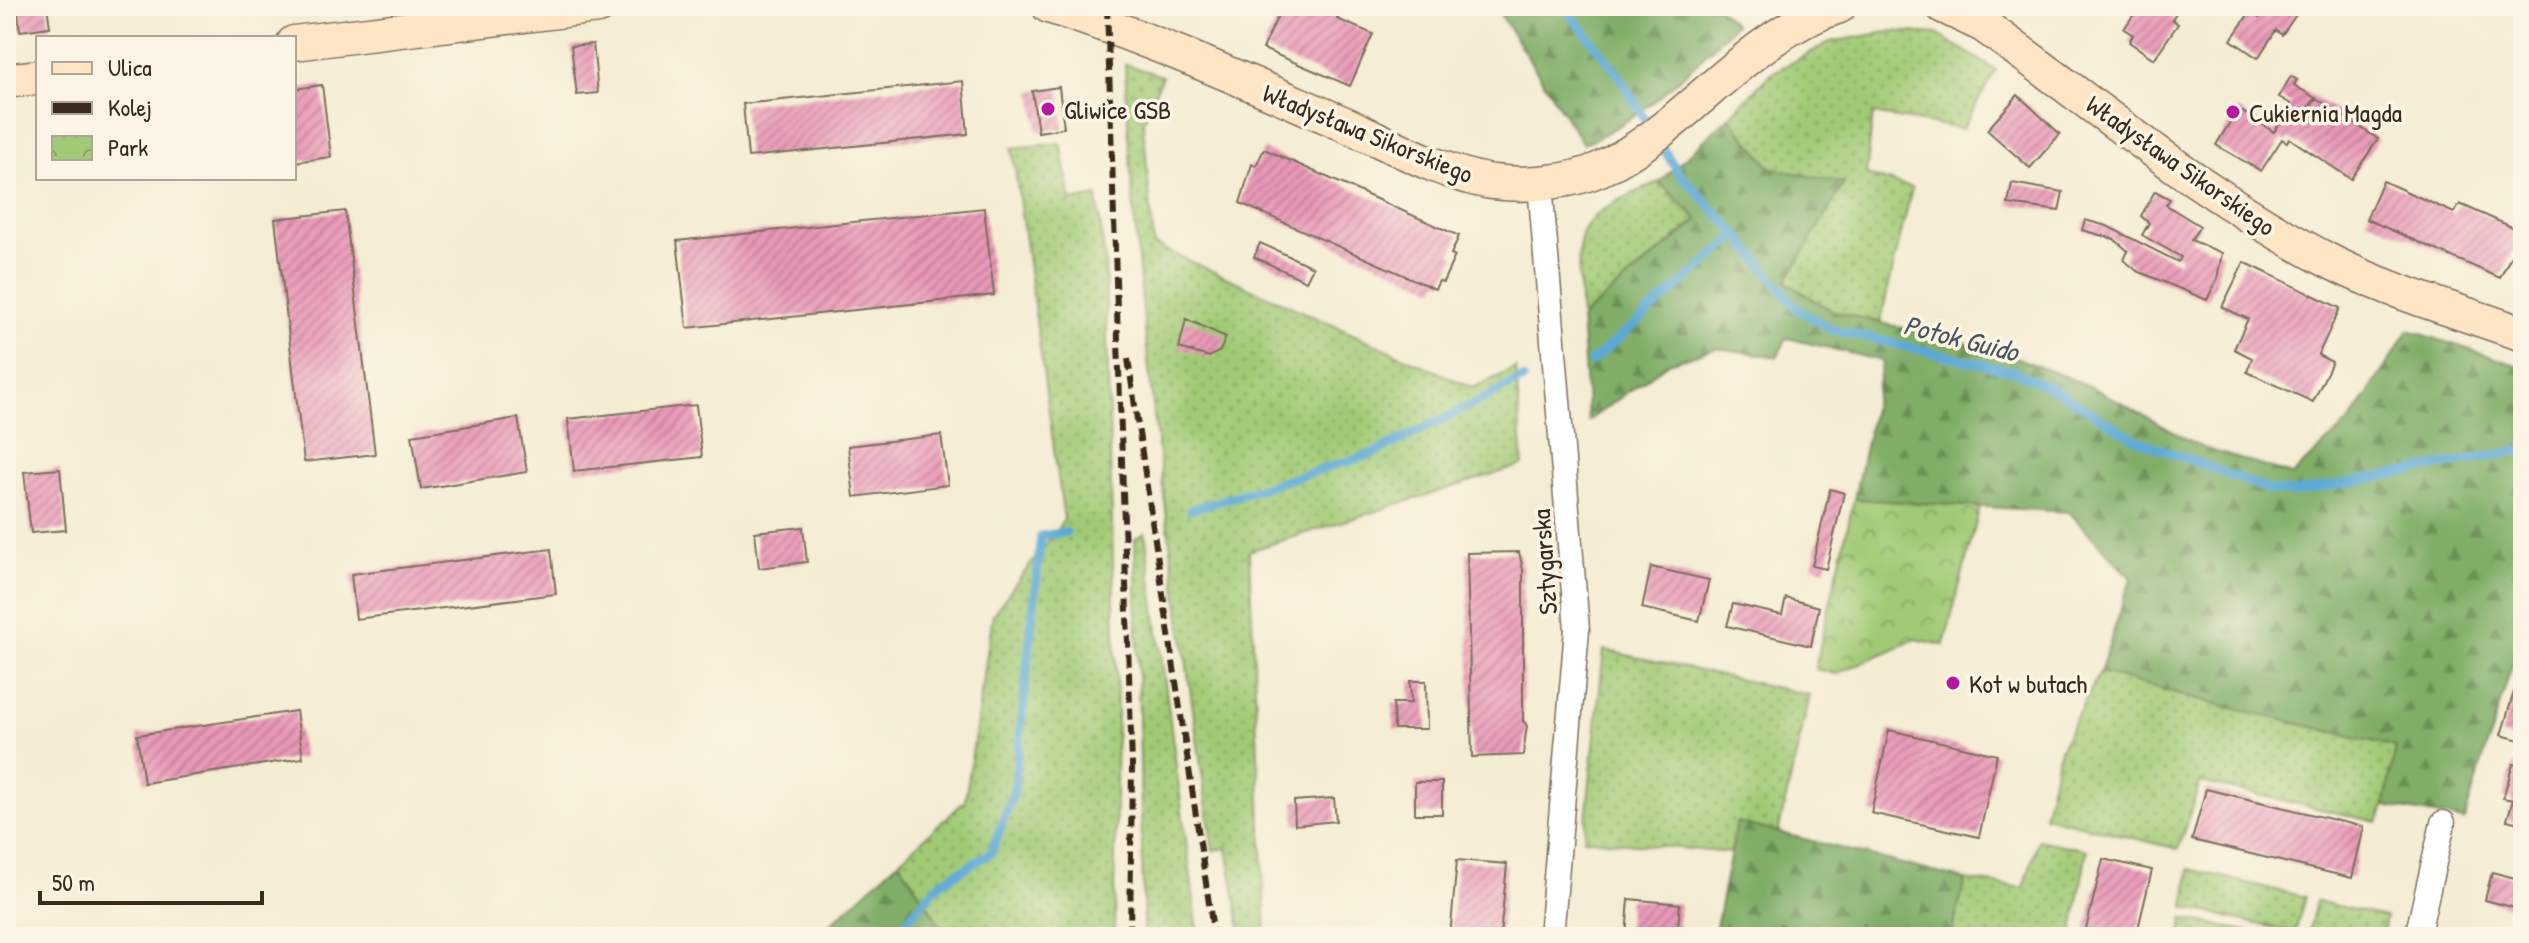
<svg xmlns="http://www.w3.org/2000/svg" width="2529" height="943" viewBox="0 0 2529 943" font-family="'Patrick Hand',sans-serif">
	<defs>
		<pattern id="grass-dots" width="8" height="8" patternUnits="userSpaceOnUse" patternTransform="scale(2)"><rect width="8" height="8" fill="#a1ca76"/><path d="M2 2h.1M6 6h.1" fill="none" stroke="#84a460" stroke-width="1.8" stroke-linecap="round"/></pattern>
		<pattern id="forest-firs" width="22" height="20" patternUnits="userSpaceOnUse" patternTransform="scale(2)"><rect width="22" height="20" fill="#80ae67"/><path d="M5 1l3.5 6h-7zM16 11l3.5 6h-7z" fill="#6a8e54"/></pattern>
		<pattern id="park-crowns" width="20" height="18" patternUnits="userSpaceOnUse" patternTransform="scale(2)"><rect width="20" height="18" fill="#a1ca76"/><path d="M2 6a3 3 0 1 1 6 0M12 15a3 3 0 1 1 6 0" fill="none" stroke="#84a460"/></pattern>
		<pattern id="building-hatch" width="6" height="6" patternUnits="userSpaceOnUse" patternTransform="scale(2)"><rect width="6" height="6" fill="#e998b7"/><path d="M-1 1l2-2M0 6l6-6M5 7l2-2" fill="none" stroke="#be7c94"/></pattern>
	</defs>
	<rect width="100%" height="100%" fill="#fcf5e5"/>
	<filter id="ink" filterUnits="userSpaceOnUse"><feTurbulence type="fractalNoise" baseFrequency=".0125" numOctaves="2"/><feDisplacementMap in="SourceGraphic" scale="16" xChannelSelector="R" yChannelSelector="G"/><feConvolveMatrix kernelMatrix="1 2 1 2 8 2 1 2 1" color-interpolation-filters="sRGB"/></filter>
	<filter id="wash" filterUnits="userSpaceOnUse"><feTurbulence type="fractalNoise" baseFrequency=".006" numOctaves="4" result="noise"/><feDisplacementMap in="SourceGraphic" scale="32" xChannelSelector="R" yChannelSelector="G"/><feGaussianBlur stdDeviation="1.8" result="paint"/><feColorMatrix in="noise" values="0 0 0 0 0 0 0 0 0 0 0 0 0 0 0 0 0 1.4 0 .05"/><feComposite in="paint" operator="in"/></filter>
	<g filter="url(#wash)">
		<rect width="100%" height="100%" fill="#f4ecd3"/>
		<path fill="url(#grass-dots)" stroke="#6e7a4a" stroke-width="2" d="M1893,31L1937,34L1996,70L1962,129L1873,114L1866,175L1912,188L1880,323L1832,311L1785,281L1844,184L1771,168L1729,117L1770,74L1830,42Z
			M1125,64L1162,76L1143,122L1154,245L1473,388L1516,368L1523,465L1249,551L1266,937H1242L1227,848L1213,850C1176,589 1136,328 1125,64Z
			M1061,143L1071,201L1097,196L1105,262L1117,710L1114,937H948L899,861L965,801L993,614L1064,520L1012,148Z
			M1659,182L1698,219L1581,318C1576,224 1569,221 1659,182Z
			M1145,533L1197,923L1200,937H1144L1135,539Z
			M1604,650L1810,695L1778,833L1737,822L1731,853L1584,839Z
			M2100,672L2216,704L2397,747L2390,790L2378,822L2200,782L2178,849L2044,816L2060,749Z
			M2038,840L2087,850L2072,937H1950L1966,880L2024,888Z
			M2189,869L2305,897L2295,933L2185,907Z
			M2316,901L2386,917L2382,937L2308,935Z
			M2183,918L2275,937H2181Z
			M1778,923L1817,937H1775Z"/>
		<path fill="url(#forest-firs)" stroke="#5e6c42" stroke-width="2" d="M1495,6H1716L1735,24C1691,70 1643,119 1583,144Z
			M1729,117L1771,168L1844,183L1786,282L1832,311L2002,352L2092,387L2201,447L2292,475L2351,420L2409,330L2523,367V630L2464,820L2384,806L2396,747L2216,704L2100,672L2131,578L2069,512L1854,499L1883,361L1787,338L1777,357L1717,348L1668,363L1588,421L1581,318L1698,220L1659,182Z
			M1737,822L1966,880L1950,937H1817L1779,923L1775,937H1714Z
			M899,861L948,937H803L828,926Z"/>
		<path fill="url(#park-crowns)" stroke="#6e7a4a" stroke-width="2" d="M1854,499L1980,507L1944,645L1916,639L1836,674L1815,669Z"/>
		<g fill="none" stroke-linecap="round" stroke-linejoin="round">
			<path stroke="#5ca9d5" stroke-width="9" d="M1564,6L1615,70L1677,171L1738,235L1797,309L1831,329L2016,372L2055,390L2137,440L2269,490L2293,493L2523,450
				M1591,362L1738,235
				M1190,510L1375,453L1523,379
				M892,937L940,883L991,853L1014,791L1041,536L1066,532"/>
		</g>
		<g id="blocks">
			<path fill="url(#building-hatch)" d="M17,6H47L50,27L20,31Z
				M1282,6H1307L1328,16L1331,9L1340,13L1337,19L1373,34L1350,86L1263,49Z
				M2128,6H2181L2172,19L2178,24L2154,59L2129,42L2133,35L2124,29L2136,11Z
				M2268,6H2302L2282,35L2276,30L2258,58L2231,40L2250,12L2259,18Z
				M593,44L598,93L577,95L571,46Z
				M2291,76L2297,80L2294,85L2315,98L2307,111L2316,98L2378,139L2351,179L2289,138L2287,142L2282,139L2261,171L2216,145L2238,109L2274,132L2291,104L2279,97Z
				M963,81L968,134L748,157L743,104Z
				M322,85L331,157L294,162V89Z
				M1059,87L1064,128L1038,132L1032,91Z
				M2018,95L2060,134L2030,168L1987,130Z
				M1264,149L1459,236L1451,254L1455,256L1443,282L1439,281L1435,289L1240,203L1252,164L1256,166Z
				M2383,181L2454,213L2460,204L2523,232L2500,278L2366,219Z
				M2012,183L2063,192L2059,211L2008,204Z
				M2155,191L2170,199L2166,205L2200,226L2191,240L2222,253L2217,279L2207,300L2137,271L2124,260L2128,251L2114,239L2082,230L2085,220L2107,226L2178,262L2181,257L2142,235L2149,223L2141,216Z
				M984,208L994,295L687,328L677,241Z
				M345,211L375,454L304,462L275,219Z
				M1260,243L1313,267L1306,281L1254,257Z
				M2244,262L2340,308L2318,355L2332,362L2313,402L2247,372L2252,358L2234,349L2248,319L2222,307Z
				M1186,319L1226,337L1220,351L1209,357L1179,348Z
				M696,405L702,457L574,471L568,419Z
				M518,418L527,472L421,489L412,435Z
				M941,435L948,485L854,497L848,446Z
				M60,469L66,530L31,533L24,472Z
				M1830,489L1844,493L1826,569L1812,566Z
				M803,527L807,562L759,568L755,532Z
				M551,549L556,594L356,619L351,574Z
				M1519,552L1523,570V721L1527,725L1523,755L1472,757L1467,553Z
				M1651,567L1709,580L1699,621L1642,608Z
				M1786,598L1819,607L1811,646L1727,626L1733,604L1782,615Z
				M2518,679L2523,680V709L2515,707L2523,711V741L2501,735Z
				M1410,681H1426L1427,729H1394L1393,703H1411Z
				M296,711L303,758L144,783L137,735Z
				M1889,730L1997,755L1979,837L1871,813Z
				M2513,764L2523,767V824L2507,820L2513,800L2503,798Z
				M1415,782H1442V814H1415Z
				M2206,789L2364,827L2352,878L2192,840Z
				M1334,798L1336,821L1295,825L1294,801Z
				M2103,859L2152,870L2136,937H2094L2085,933Z
				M1457,860L1507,864L1500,937H1450Z
				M2492,872L2523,880V910L2485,900Z
				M1629,899L1680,904L1677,937H1626Z"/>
		</g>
	</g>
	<g filter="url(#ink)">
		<use href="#blocks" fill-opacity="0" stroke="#7c6e5d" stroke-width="2"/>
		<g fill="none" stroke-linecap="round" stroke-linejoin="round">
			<g stroke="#7c6e5d" stroke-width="27">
				<path id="street" d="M1540,184L1577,629L1551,937
					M2417,937L2443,823"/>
			</g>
			<g stroke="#7c6e5d" stroke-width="37">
				<path id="secondary" d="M1049,6C1150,38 1249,83 1347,125C1387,143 1450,177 1493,182C1527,186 1569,183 1600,169C1688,128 1744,36 1839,6
					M1943,6L1983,25C2097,106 2205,197 2329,261C2390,292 2459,311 2523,334
					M294,43L598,6
					M6,81L38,77"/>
			</g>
			<use href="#street" stroke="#fff" stroke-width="24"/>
			<use href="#secondary" stroke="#fde5c5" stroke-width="34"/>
			<path stroke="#3b2a1e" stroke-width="6" stroke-dasharray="12 6" stroke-linecap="butt" d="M1107,6L1132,765L1130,937
				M1128,359L1214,937"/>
		</g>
	</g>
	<g fill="#b5179e" stroke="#fcf5e5" stroke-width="3">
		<circle cx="1048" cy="109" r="8"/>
		<circle cx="2233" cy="112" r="8"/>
		<circle cx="1953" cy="683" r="8"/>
	</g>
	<g text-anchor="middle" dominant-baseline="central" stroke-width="7" stroke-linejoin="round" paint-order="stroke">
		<g font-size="26" fill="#3b2a1e" stroke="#fcf5e5" text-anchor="start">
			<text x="1064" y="109">Gliwice GSB</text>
			<text x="2249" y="112">Cukiernia Magda</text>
			<text x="1969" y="683">Kot w butach</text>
		</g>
		<g font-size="26" fill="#3b2a1e" stroke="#fcf5e5">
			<text transform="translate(1368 133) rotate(22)">Władysława Sikorskiego</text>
			<text transform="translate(2181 165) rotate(35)">Władysława Sikorskiego</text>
			<text transform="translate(1544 562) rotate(-94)">Sztygarska</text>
		</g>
		<g font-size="28" font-style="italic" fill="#47565e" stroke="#fcf5e5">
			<text transform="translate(1961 338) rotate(14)">Potok Guido</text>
		</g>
	</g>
	<rect width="2529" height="943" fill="none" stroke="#fcf5e5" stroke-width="32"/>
	<rect x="36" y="36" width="260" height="144" fill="#fcf5e5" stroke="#afa495" stroke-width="2"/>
	<rect x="52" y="62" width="40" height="12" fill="#fde5c5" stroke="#afa495" stroke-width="2"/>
	<text x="108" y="76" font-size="24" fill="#3b2a1e">Ulica</text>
	<rect x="52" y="102" width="40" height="12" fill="#3b2a1e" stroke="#afa495" stroke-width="2"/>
	<text x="108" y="116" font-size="24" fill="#3b2a1e">Kolej</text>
	<rect x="52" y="136" width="40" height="24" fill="url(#park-crowns)" stroke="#afa495" stroke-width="2"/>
	<text x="108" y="156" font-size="24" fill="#3b2a1e">Park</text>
	<path d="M40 891v12h222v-12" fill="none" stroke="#3b2a1e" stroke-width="4"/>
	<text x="52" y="891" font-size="24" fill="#3b2a1e" stroke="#fcf5e5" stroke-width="6" paint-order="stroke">50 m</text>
</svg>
